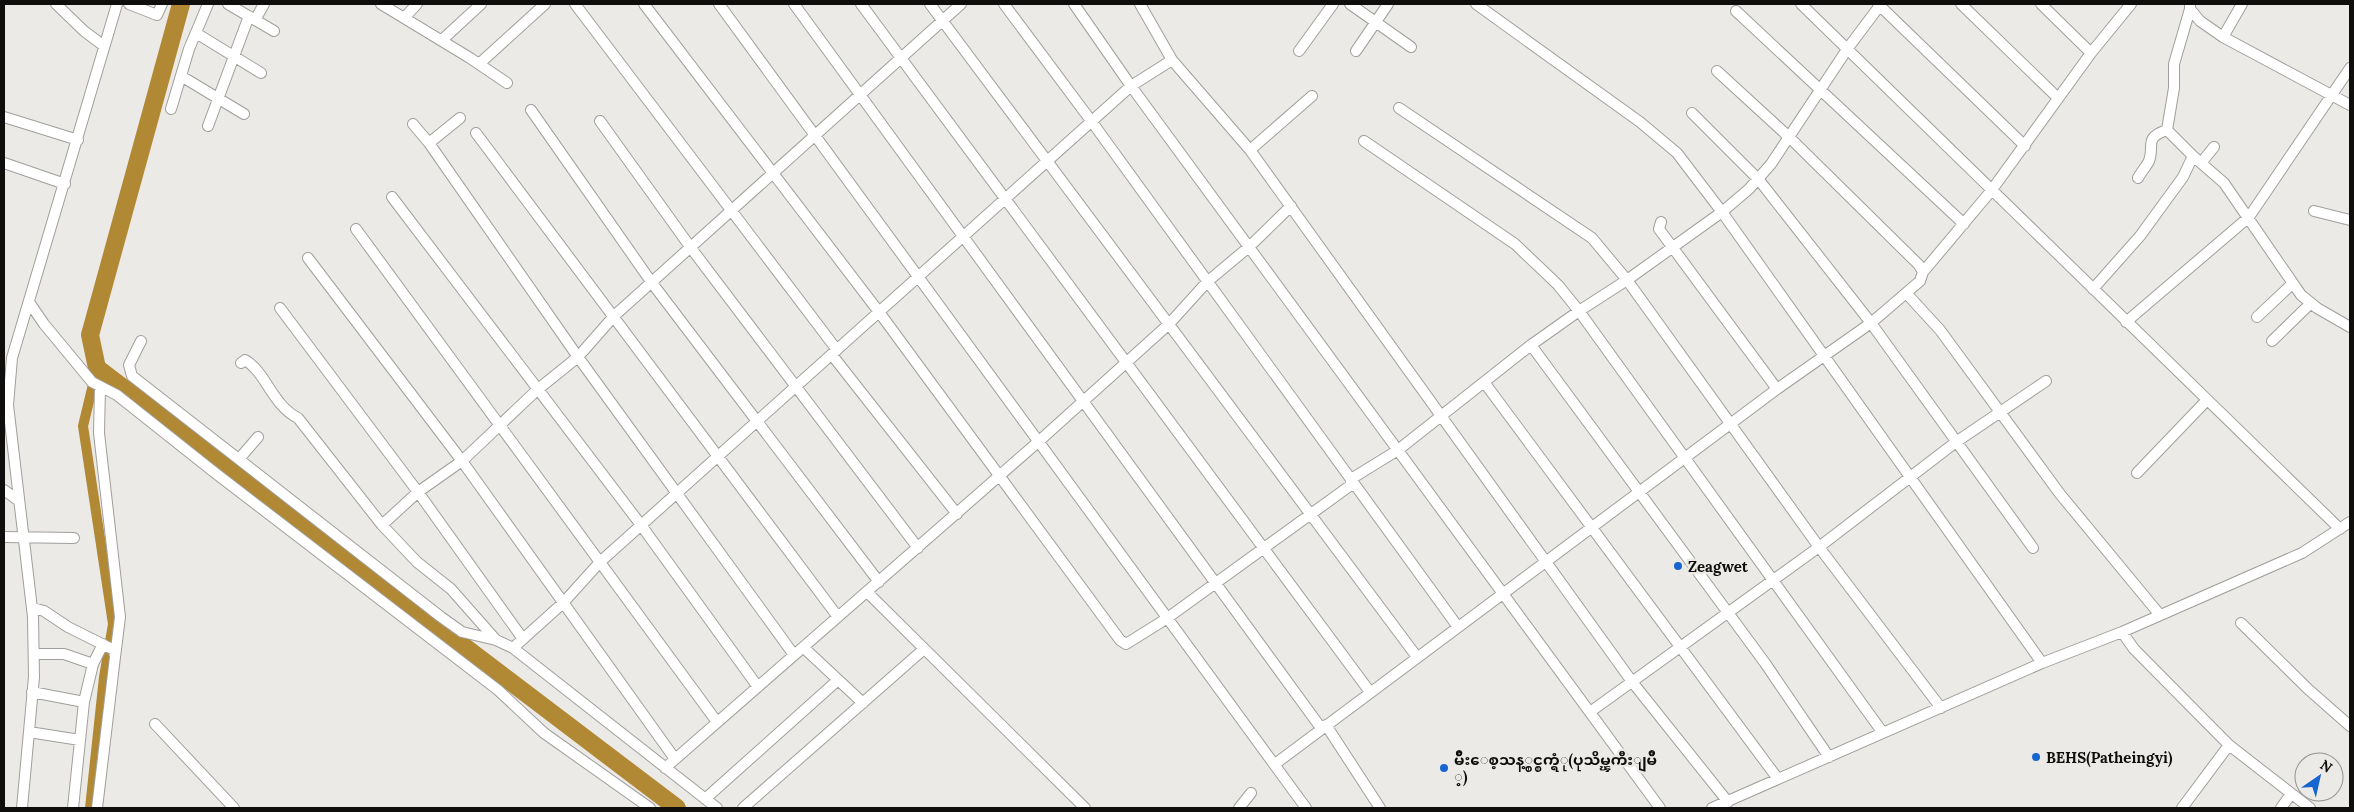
<svg xmlns="http://www.w3.org/2000/svg" width="2354" height="812" viewBox="0 0 2354 812" font-family="Lora,'Noto Sans Myanmar',serif">
	<rect width="100%" height="100%" fill="#eceae6"/>
	<g fill="none" stroke-linecap="round" stroke-linejoin="round">
		<path stroke="#b18833" stroke-width="10" d="M90,808L104,677L113,624L83,426L97,368"/>
		<path stroke="#b18833" stroke-width="18" d="M181,4L90,335L97,368L677,808"/>
		<g stroke="#a09f9b" stroke-width="12">
			<path id="street" d="M56,4L84,31L104,46
				M129,4L157,15L162,4
				M228,4L274,31
				M381,4L470,58L507,83
				M575,4L837,350
				M644,4L879,312L1120,640L1126,644L1166,619L1351,485V479L1398,450L1531,345L1579,311L1627,280L1722,212L1749,189L1771,164L1848,48L1881,4
				M719,4L1306,808
				M794,4L1321,728
				M861,4L1370,692
				M930,4L1417,657
				M1004,4L1092,122L1458,627
				M1074,4L1131,86L1660,808
				M1140,4L1172,60L1250,150L1633,683L1728,802
				M1350,4L1411,47
				M1476,4L1640,122L1677,153L1722,212L2042,663
				M1801,4L2340,529
				M1878,4L2025,146
				M1961,4L2058,98
				M2041,4L2091,53
				M2190,5V9L2200,21L2223,37L2350,105
				M2190,9L2174,64V88L2167,130L2193,156L2224,183L2301,295L2317,308L2350,327
				M1736,11L1964,224
				M404,18L417,4
				M255,20L264,4
				M196,33L261,73
				M2223,37L2242,4
				M442,40L481,4
				M1299,51L1333,4
				M1356,51L1388,4
				M479,64L545,4
				M181,76L244,114
				M1399,108L1592,238L1627,280L1819,547L1941,708
				M171,109L189,49L208,4
				M531,110L652,283L879,582
				M1692,113L1759,180L1871,323L2033,548
				M4,117L78,140
				M600,121L691,248L918,548
				M413,124L429,143L578,357L794,655
				M208,126L249,16
				M476,133L838,617
				M1364,141L1515,244L1558,285L1579,311L1883,733
				M429,143L460,118
				M1250,150L1312,96
				M4,163L65,184
				M2201,163L2214,147
				M2138,178C2141,172 2146,167 2149,161C2155,146 2143,138 2167,130
				M392,197L641,525L758,687
				M2314,211L2350,220
				M1661,222L1659,229L1777,389
				M356,229L717,722
				M308,258L462,461L675,759
				M1923,272L1991,191L2091,53L2131,4
				M2093,289L2140,236L2183,177L2193,156
				M1907,294L1940,330L2060,494L2160,615
				M29,302L44,324L92,382L117,395L214,472L498,690L544,733L650,808
				M280,308L418,492L523,639
				M2257,317L2292,284
				M2126,322L2249,217L2350,68
				M141,341L129,365L132,376L441,617L462,632L496,640L513,648L717,808
				M2272,341L2311,303
				M1531,345L1765,663L1829,757
				M832,355L957,514
				M241,363L245,360C266,372 272,405 298,418L382,525L417,562L451,589L496,640
				M1484,382L1778,779
				M100,387L99,433L120,617L115,657
				M239,459L258,437
				M2137,473L2207,400
				M4,490L19,501
				M382,525L418,492L462,461L537,390L578,357L614,316L961,4
				M4,537L74,538
				M867,592L1085,808
				M33,608L44,611L68,627L114,650L115,657L97,808
				M2241,623L2308,689L2350,726
				M2122,632L2134,649L2229,745L2310,808
				M513,648L563,603L600,562L1131,86L1172,60
				M804,648L863,703
				M34,654H64L93,664
				M32,692L84,702
				M1590,712L1819,547L1956,442L2046,381
				M155,724L234,808
				M1326,725L1380,808
				M29,732L80,740
				M1275,764L1777,389L1871,323L1920,281L1923,272L1919,265L1789,137L1717,71
				M665,768L1038,442L1169,324L1207,282L1250,246L1291,206
				M705,799L838,680
				M22,808L34,677L33,617L8,405L12,358L117,4
				M73,808L84,702L93,664L103,644
				M743,808L924,649
				M1239,808L1251,793
				M1712,808L2042,663L2122,632L2302,553L2350,522
				M2182,808L2229,745
				M2281,808L2291,794"/>
		</g>
		<use href="#street" stroke="#fff" stroke-width="10"/>
	</g>
	<g fill="#1765cf" stroke="#eceae6" stroke-width="2">
		<circle cx="1678" cy="566" r="5"/>
		<circle cx="2036" cy="757" r="5"/>
		<circle cx="1444" cy="768" r="5"/>
	</g>
	<g text-anchor="middle" dominant-baseline="central" stroke-width="5" stroke-linejoin="round" paint-order="stroke">
		<g font-size="15" font-weight="bold" fill="#0f0e0d" stroke="#eceae6" text-anchor="start">
			<text x="1688" y="566">Zeagwet</text>
			<text x="2046" y="757">BEHS(Patheingyi)</text>
			<text x="1454" y="759">မ်ိဳးေစ့သန့္စင္စက္ရံု(ပုသိမ္ၾကီးျမိဳ<tspan x="1454" dy="17">့)</tspan></text>
		</g>
	</g>
	<rect width="2354" height="812" fill="none" stroke="#0f0e0d" stroke-width="10"/>
	<g transform="translate(2319 777) rotate(34)"><circle r="24" fill="#eceae6" stroke="#94928f"/>
	<path d="M0-4L9 19L0 12L-9 19Z" fill="#1765cf"/>
	<text y="-8" font-size="14" font-weight="bold" text-anchor="middle" fill="#0f0e0d">N</text>
	</g>
</svg>
